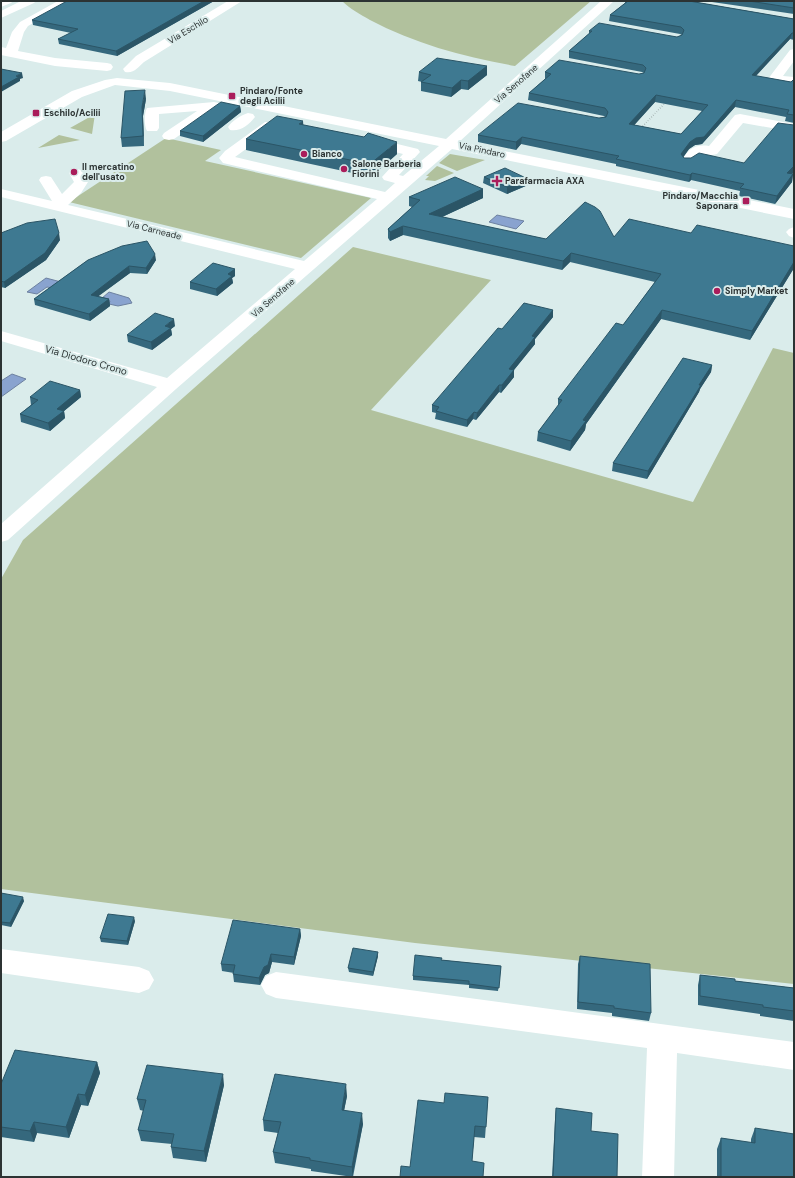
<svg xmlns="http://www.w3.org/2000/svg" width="795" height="1178" viewBox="0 0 795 1178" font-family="'DM Sans',sans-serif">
	<rect width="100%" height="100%" fill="#daeceb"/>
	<path fill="#b1c19d" d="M342,1H591L515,66C465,57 415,44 370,20C360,14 350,9 342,1Z
		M95,114L92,134L70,128Z
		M59,135L80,140L38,148Z
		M166,138L221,150L205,161L371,198L301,258L69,202Z
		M450,154L485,160L457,171L439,163Z
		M437,166L454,173L435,181L425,180L429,176H426Z
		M353,247L491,280L371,410L693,502L773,348L794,353V984L415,943L1,889V579L23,540Z"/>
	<path fill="#89a3cf" stroke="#6d81a0" d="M497,215L524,221L516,229L489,222Z
		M46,278L61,282L52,288L47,287L37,294L27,292Z
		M109,292L129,298L132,303L118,306L109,304L110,301L101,299Z
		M12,374L26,379L1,397V381Z"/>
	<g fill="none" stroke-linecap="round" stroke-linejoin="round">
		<path stroke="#8f9c9b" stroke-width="1.5" stroke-dasharray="0.5 2" stroke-linecap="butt" d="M641,128L666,102"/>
		<path fill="#fff" fill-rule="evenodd" d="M21,1H36L34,3L1,18V11Z
			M58,1H72L70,3L28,26L24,32L18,51L55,58L107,63L111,64L113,67L111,70L107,71L55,66L1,55V47L6,48L12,32L20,22Z
			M228,1H242L144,62C138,67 134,74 125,72L123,69L136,56Z
			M601,1H614L459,142L794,209V219L452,149L176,389L8,540L1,542V524L157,387L1,341V331L167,378L295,269L1,197V189L52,201L39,180L41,177L46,176L51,177L62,194L74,182L69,173L71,170L76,169L81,170L88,182L81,193L68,205L304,261L377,199L223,163L219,158L225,151L265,122H275L277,125L275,128L235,157L385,192L395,183L384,180L382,177L403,154L380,148L378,145L380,142L385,141L418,149L420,152L399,175L403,176L439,146L170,91L115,85L82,97L6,141L1,142V132L72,91L105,80L117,78L170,83L446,139Z
			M794,49V61L783,76L794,77V85L771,81L769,78L771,75L790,50Z
			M214,102L219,103L221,106L219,109L215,110L174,139L169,140L164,139L162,136L164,133L197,111L159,114V128L157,131H147C144,126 144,113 147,108Z
			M248,113L253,114L255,117C249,125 240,132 230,130L228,127C232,121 241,115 248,113Z
			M740,114L794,124V132L743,123L717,154L712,155L702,154C696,161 693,166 683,164L681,161C689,149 694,144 709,146L735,115Z
			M794,227V238L789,236L786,232L789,229Z
			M1,949L139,967L149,971L154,980L149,989L139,993L1,973Z
			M276,972L794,1042V1070L677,1053L674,1177H642L647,1048L276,998L266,994L261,985L266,976Z"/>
		<path fill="#fff" fill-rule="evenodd" d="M1,1H13L11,3L1,7Z"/>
	</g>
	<path fill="#35687d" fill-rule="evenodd" d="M214,1L117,56L59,44L58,39L71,33L33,25L32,20Z
		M625,1H689L794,19V40L790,39L756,76L791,82L794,79V123L785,121L786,117L735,107L702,144L695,145L689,149L683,157L684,158L793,174L792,182L775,204L739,196L740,191L691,180L689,182L616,166V164L521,144L516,150L478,142V135L599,118L605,117L604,116L528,100L529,93L545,79V72L639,74L644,73L642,72L569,58V51L589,34V31L677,37L682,35L680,34L609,21L610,15L625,3ZM655,102L702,111L681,134L634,125Z
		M705,1H794V14Z
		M487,66V75L468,90L461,89L451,97L421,91V82H422L418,81L419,72Z
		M146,99L143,116L144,146L122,147L121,138Z
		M240,106L241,112L203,142L180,136V131Z
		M303,125L364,137L397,154L371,177L246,150V139Z
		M484,177L528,185L507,194L483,183Z
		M483,189V198L442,217L546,239L614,237L691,233L794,246V268L750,340L661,319L586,424L585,430L570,451L537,441L538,432L558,406V399L623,325L655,282L570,262L562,270L403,235L390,241L388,238V229L412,207L409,206V197Z
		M1,233L60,240L46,260L5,288L1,287Z
		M88,260H156L147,274L130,273L98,296L109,299L110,306L90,321L35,305L34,299Z
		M235,269V276L232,278L233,283L217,296L190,289V282Z
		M553,310V317L535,339V344L514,370V377L501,393L499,392L476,420L473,419L467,427L435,419L436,413L432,412V405Z
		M175,326L171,329L172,335L152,350L128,342L127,335Z
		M712,365L711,372L700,389L699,392L647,479L612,471L613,463Z
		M80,390L81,397L64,411L65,418L50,431L21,422L20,414L31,405L30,397Z
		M1,893L24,901L11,927L1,925Z
		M135,921L128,945L101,942L100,938Z
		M300,929L301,936L294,965L272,962L269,973L265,975L260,985L234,982L233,974L234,973L222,971L221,964Z
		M378,956L373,976L349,972L348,968Z
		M580,956L651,1013L649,1021L612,1016V1013L577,1009L578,964Z
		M441,960L501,966L498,991L469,988V985L413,980V976Z
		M700,975L735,981L794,988V1021L760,1016V1014L698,1005V985Z
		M97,1062L100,1073L88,1106L81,1105L69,1138L37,1133L34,1142L1,1137V1084Z
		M224,1085L206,1162L173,1158L171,1147L172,1144L141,1141L138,1130L144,1111L140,1110L137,1099Z
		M347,1096L344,1110L363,1124L353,1177L311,1171V1169L275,1163L273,1152L278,1133L264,1131L263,1120Z
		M488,1097L485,1138L474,1137L472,1161L410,1167L444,1103Z
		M556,1108L591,1131L617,1177H552L555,1120Z
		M755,1128L794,1177H717V1149L721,1138L751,1143V1139Z"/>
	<path fill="#2b5566" d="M204,1H214L117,56L116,51Z
		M792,33L790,39L750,82L752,75Z
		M487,66V75L468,90V81Z
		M22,73L23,78L20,79V81L1,92V87L16,76Z
		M461,80V89L451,97L452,88Z
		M145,90L146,99L143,116L144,146L143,136L142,107Z
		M656,95L655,102L629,131V124Z
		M736,100L735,107L702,144L695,145L689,149L680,162L681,154L690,142Z
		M240,106L241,112L203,142V136Z
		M303,121L304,133L299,124Z
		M522,137L521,144L516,150V142Z
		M397,142V154L371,177L370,164Z
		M794,166V172L786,181L787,173Z
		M692,173L691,180L689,182L690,175Z
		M793,174L792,182L775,204L777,196Z
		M528,179V185L507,194V187Z
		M483,189V198L429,223V214Z
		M403,226V235L390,241V232Z
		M59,233L60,240L46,260L5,288L4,282Z
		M571,253L570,262L562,270L563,261Z
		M155,254L156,260L147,274L146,268Z
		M794,262V268L750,340L752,331Z
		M129,266L130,273L92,301L91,295Z
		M235,269V276L232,278L233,283L217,296L216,289L228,274Z
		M109,299L110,306L90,321L89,314Z
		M553,310V317L535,339V344L509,376V369L532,336Z
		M662,310L661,319L586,424L585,430L570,451L571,441L583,420Z
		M174,319L175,326L171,329L172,335L152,350L151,342L165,326Z
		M712,365L711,372L700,389L699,392L647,479L648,471L699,385Z
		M514,370V377L501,393L502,385Z
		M499,385V392L476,420L477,413Z
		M80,390L81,397L64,411L65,418L50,431L48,423L57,409Z
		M474,412L473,419L467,427V420Z
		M23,897L24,901L11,927L10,923Z
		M134,917L135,921L128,945L127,941Z
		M300,929L301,936L294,965V957Z
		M378,952V956L373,976V972Z
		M271,954L272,962L269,973L265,975L260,985L259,978Z
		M97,1062L100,1073L88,1106L85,1095Z
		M223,1074L224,1085L206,1162L204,1151Z
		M346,1084L347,1096L342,1121V1110Z
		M78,1094L81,1105L69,1138L66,1127Z
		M362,1113L363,1124L352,1177V1167Z
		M34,1122L37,1133L34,1142L30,1131Z"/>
	<path fill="#3e7991" stroke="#2b5566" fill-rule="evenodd" d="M67,1H204L116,51L58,39L78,29L32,20Z
		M628,1H689L794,19V33H792L752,75L791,82L794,79V115L787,114L789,110L736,100L704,137L696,138L690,142L681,154L684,158H691L699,153L744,163L778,123L794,125V166L787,173L793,174L777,196L740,188L744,184L692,173L690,175L616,159L619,156L522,137L516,142L478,135L518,103L599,118L606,117L608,112L605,108L529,93L551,74L545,72L559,60L639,74L644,73L646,68L643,65L569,51L592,31H589L599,23L677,37L682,35L684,30L681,27L610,15ZM656,95L708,105L681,134L629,124Z
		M749,1H794V8Z
		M437,58L487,66L468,81L461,80L452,88L421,82L431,75L419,72Z
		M1,69L22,73L16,76L19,77L1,87Z
		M145,90L142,107L143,136L121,138L125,91Z
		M221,102L240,106L203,136L180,131Z
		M277,116L303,121L299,124L364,137L368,133L397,142L370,164L246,139Z
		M505,168L528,179L507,187L484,177Z
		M455,177L483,189L429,214L546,239L585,202L595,207L600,211L614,237L629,219L691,233L697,225L794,246V262L752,331L662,310L583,420L586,421L571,441L538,432L562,400L558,399L616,323L623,325L661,274L571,253L563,261L403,226L390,232L388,229L420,200L409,197Z
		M55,219L59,233L45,253L4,282L1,281V233L27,223Z
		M147,241L155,254L146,268L129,266L91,295L109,299L89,314L34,299L88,260L122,246Z
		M213,263L235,269L228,274L232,276L216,289L190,282Z
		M524,303L553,310L532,336L535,337L509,369L514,370L502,385H499L477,413L474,412L467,420L436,411L439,407L432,405L498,328L502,329Z
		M155,313L174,319L165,326L171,328L151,342L127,335Z
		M683,358L712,365L699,385H701L648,471L613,463Z
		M50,381L80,390L57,409L64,411L48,423L20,414L38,400L30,397Z
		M1,893L23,897L10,923L1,922Z
		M108,914L134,917L127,941L100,938Z
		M233,920L300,929L294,957L271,954L268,965L264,967L259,978L233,974L235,965L221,964Z
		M353,948L378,952L373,972L348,968Z
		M415,955L442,958L441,960L501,966L499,988L469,984V981L413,976Z
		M580,956L650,964L651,1013L614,1008V1006L578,1002Z
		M700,975L735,979V981L794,988V1011L763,1007V1005L700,996Z
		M15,1050L97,1062L85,1095L78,1094L66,1127L34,1122L30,1131L1,1127V1084Z
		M147,1065L223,1074L204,1151L171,1147L174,1134L138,1130L146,1100L137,1099Z
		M275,1074L346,1084L342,1110L362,1113L352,1167L310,1160V1158L273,1152L281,1122L263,1120Z
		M445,1093L488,1097L486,1127L475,1126L472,1161L484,1163L483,1177H400L401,1166L410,1167L418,1100L444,1103Z
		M556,1108L592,1113L591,1131L618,1134L617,1177H553Z
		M755,1128L794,1134V1177H721V1138L755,1143Z"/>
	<g fill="#aa1d5b" stroke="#daeceb" stroke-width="1.5">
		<rect x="228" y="92" width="8" height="8" rx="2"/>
		<rect x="32" y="109" width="8" height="8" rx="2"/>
		<circle cx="304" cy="154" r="4"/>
		<circle cx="344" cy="169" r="4"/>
		<circle cx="74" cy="172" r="4"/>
		<path d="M495 175h4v4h4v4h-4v4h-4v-4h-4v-4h4z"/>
		<rect x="742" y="197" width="8" height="8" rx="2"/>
		<circle cx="717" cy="291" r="4"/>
	</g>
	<g text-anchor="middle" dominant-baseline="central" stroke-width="4" stroke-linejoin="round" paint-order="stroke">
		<g font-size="9" fill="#2c3333" stroke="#daeceb">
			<text transform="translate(188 30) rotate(-31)">Via Eschilo</text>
			<text transform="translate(516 84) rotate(-41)">Via Senofane</text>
			<text transform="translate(482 150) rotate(12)">Via Pindaro</text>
			<text transform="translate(154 230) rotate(14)">Via Carneade</text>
			<text transform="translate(273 298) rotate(-41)">Via Senofane</text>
		</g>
		<g font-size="9" font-weight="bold" fill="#2c3333" stroke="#daeceb" text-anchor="start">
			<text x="240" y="91">Pindaro/Fonte<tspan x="240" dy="10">degli Acilii</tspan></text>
			<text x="44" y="113">Eschilo/Acilii</text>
			<text x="312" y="154">Bianco</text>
			<text x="352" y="164">Salone Barberia<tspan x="352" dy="10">Fiorini</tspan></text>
			<text x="82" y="167">Il mercatino<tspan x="82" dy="10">dell'usato</tspan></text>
			<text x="505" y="181">Parafarmacia AXA</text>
			<text x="738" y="196" text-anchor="end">Pindaro/Macchia<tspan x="738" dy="10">Saponara</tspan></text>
			<text x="725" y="291">Simply Market</text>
		</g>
		<g font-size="10" fill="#2c3333" stroke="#daeceb">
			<text transform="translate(86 360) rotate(16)">Via Diodoro Crono</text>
		</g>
	</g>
	<rect width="795" height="1178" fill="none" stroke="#2c3333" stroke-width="4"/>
</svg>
